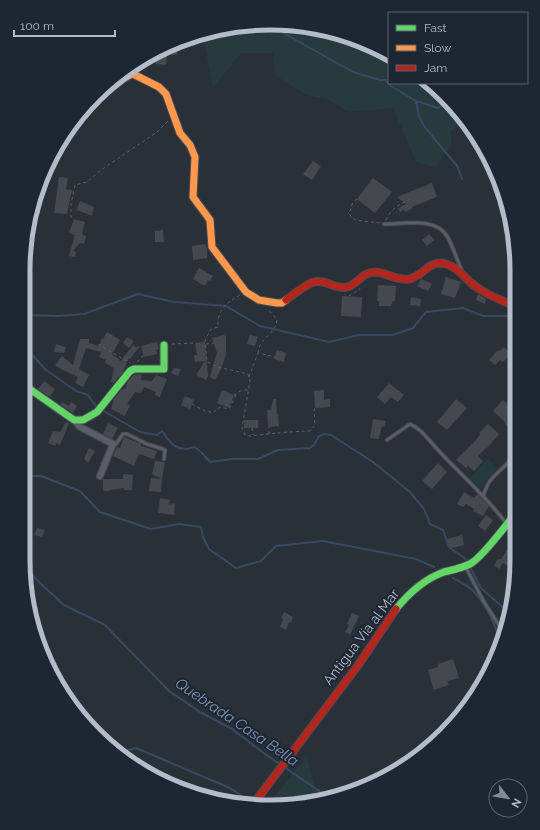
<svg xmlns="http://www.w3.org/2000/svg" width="540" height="830" viewBox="0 0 540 830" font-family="Raleway,sans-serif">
	<rect width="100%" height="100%" fill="#2a3038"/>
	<path fill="#273a3e" d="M254,24L349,36L389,59V83H431L433,84L463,123L451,131V147L435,167L416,162L393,108L349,112L327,99L306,95L276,76L273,53H241L213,88L203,37Z
		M488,459L498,468L480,488L470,478Z
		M307,757L318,800L267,805Z"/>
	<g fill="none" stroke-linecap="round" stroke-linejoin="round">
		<path stroke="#384963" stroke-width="2" d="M269,25L353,72L380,80H386L391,86L416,101L419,117L424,126L457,166L462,179
			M416,101L438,108L446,102
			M25,315L58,316L84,314L138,294L174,302L226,306L260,326L329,342L359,335H393L413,328L426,312L463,308L483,316H516
			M24,346L46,370L76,391L88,395L98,409
			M102,410L140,432L157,435L162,431C169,441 173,449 187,449C190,448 193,446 196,448C201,451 206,458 210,462L232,459H258L278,450L310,448L314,445L319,436L324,434L331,435L373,462L410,492L424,509L430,524L443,530L449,547L467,560
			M24,476H41L80,491L100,512L151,529L179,524L201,527L203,537L209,549L236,568L261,561L276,546L323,541L416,559L434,567
			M24,568L27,569L40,583L64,605L105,625L169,691L200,712L232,729L265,754L331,799
			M471,569L481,588L509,613
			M453,578C460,582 469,586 474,592C487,606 496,626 501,645
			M117,753L136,748L230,788L257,806"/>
	</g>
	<path fill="#444950" d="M179,44L177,55H167L166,65L156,64L155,52L161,49Z
		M313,161L321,166L312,180L303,174Z
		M59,177L68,178L66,189L72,190L67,214L54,213Z
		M373,178L392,192L375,213L357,199Z
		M432,183L437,197L412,207L413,208L405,212L404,210L400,212L398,208L406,204L397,197Z
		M80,201L94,207L92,216L77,210Z
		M74,219L85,222L82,234L86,236L84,244L80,243L73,251L76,252L75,257L69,256L75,235L69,233Z
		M163,230L164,242H155V231Z
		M429,234L435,240L427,246L422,240Z
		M205,244L207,249V258L193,260L192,246Z
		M199,268L213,276L210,281L208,280L205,286L193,279Z
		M446,277L461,282L455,298L441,294Z
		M421,279L432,284L428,291L417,286Z
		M378,285L396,286L395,301H393L391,306H379V301H377Z
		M478,294L486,299L485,304L476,300Z
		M342,296L362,297L361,317L341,316Z
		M411,297L421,299L420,306L410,305Z
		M107,332L120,340L112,354L114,356L119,359L120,362L133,345L135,347L140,346L130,359L129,358L128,361L123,362H127L123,372L114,383L111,382L114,368L105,363L106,360L99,357L101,352L86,348L79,369L89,375L83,387L75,383L78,377L61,369L55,365L62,356L73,365L80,339H89V343L99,346L102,338L103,339Z
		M223,335L226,336V354L222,367L215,380L210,377L217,353L212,338Z
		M250,335L258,337L255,346L247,344Z
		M127,337L134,341L129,348L123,343Z
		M157,342L159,349L156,350L157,354L144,357L141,346Z
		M205,342L208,376L206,380L196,375L205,361L195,362L194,355H197L195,343Z
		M56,344L66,347L64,353L54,352Z
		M504,347L511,354L503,362L500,360L495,365L489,360L497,351L501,350Z
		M277,350L286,353L284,362L274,359Z
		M174,368L181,369L178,376L171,373Z
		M135,374L142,375L141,380L152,381L156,375L167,379L160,397L155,395L156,392L144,387L141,393L135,392L127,404L130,405L125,416L111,409L114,399L121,390L126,388L127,382Z
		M44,381L55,389L50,397L38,389Z
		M389,383L404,395L398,402L391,397L385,404L377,397Z
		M222,390L234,395L229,408L217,403Z
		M324,390V400L330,399V407L315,408L314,391Z
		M185,396L194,400L190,409L181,405Z
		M273,399H276L277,414H278L279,426L268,427L267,410H271Z
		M456,399L467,408L447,430L437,422Z
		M503,400L506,403L507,402L516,410V423L512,427H508L505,424L506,423L493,411Z
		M62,402L69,406L71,402L77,406L73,413L61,405Z
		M373,419L386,421L384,427L382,426L379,439L370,438Z
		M244,420H258V428H244Z
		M66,422L69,423L60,445L57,443L55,446L48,443L53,431L60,432Z
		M108,423L118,428L112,439L103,434Z
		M488,424L499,434L487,448H486L478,456L483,461L474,471L468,466L466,468L456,460L474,442L480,435L479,433Z
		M124,437L141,444V446L157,451L154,459L139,454L134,466L113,456L117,447L120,448Z
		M89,448L95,451L88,463L84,459Z
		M155,461L165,462L162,479L152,474Z
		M438,463L447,472L432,489L422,481Z
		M123,474L133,475L132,490H124V488L110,490L109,491H103V479H123Z
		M151,478L162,479L161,492L149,491Z
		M464,492L474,498L478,494L489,506L483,516L473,511L474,509L466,504L463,507L457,504Z
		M160,498L170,500L169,505L175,503L174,515L158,513Z
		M486,515L493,520L485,531L478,526Z
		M37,528L45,530L42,537L34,535Z
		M462,535L464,545L452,548L448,545L447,539Z
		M507,550L515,555V569L503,563L499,569L494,565L498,559H501Z
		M284,612L293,617L291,623L289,622L286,630L280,627L283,619L281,618Z
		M352,613L359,616L350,635L345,632L349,625L347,624Z
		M505,614L508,618L505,628L499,617Z
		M453,659L459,678L447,681L449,685L434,690L428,670L438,667V664Z"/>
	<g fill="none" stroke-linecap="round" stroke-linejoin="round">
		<g stroke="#484c53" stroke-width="4.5">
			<path id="lane" d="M384,224C404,224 435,217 447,236C453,246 457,260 462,271
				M510,429L516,444
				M387,440L410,424C423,430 429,441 439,451C461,475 486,496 506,523
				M114,445L116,444L123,434H127L147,444L163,449L165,450L164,459
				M483,496C485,491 487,485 490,481C498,470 511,464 516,451
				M465,566L484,602L504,633"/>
		</g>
		<g stroke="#484c53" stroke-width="8">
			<path id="street" d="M74,420L80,427L113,444L100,476"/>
		</g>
		<g stroke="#484c53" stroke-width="9">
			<path id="fast" d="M24,385L74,420H83L97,412L130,371L134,369H164V345
				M396,609C409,593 424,579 444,572C452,570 462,568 470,564C482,558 506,525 515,514"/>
		</g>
		<g stroke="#484c53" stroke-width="9">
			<path id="slow" d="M109,88C118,85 123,76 133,74L159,87L166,94L180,133L190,145L195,157L193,197L210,220L212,247L246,292L259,300L277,303H282L286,300"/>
		</g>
		<g stroke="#484c53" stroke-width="9">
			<path id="jam" d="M286,300C293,295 306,284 314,282C325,279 336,290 347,287C359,284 361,272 376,272C387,273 397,281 409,279C424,276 429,259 446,264C458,267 465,279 475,286C487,295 502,301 516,306
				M252,806L359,664L396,609"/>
		</g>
		<path stroke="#5d636a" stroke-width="1" stroke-dasharray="3 3" stroke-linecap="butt" d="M357,199L353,202L349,214L355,220L380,223
			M71,218V204L75,185L87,182L101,170L157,132L168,121
			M386,220C391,209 398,205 409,200
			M240,295C226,303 217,310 218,327L211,329L205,340L207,362L218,367L248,374L250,381L242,428L245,435L249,436L288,432L310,431L315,425L314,410L315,408
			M349,296L359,290L360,288
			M99,344V345L130,363
			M172,344L195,343
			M206,344L214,343
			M258,353C259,337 277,334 277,319L267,309
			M137,362L144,355
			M249,377L258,353L275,357
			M234,395L242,390H248
			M192,404L203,410L213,413L220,407L229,409L237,393
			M252,428L253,435
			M269,434V427"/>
		<use href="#lane" stroke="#5a5e66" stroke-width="2.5"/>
		<use href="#street" stroke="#5a5e66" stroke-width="5.5"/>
		<use href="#fast" stroke="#63d668" stroke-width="7"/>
		<use href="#slow" stroke="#ff974d" stroke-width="7"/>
		<use href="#jam" stroke="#b3261e" stroke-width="7"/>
	</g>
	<g text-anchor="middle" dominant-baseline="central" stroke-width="4" stroke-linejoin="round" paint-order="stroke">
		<g font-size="14" fill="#b4bcc9" stroke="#1d2633">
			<text transform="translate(361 637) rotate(-53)">Antigua Vía al Mar</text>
		</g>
		<g font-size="15" font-style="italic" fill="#7c92b1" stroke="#1d2633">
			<text transform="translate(237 722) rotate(34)">Quebrada Casa Bella</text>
		</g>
	</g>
	<path d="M0 0H540V830H0ZM270 30H270A240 240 0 0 1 510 270V560A240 240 0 0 1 270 800H270A240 240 0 0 1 30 560V270A240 240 0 0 1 270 30Z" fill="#1d2633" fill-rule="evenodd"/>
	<path fill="none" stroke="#b4bcc9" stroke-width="5" d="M270 30H270A240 240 0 0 1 510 270V560A240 240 0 0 1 270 800H270A240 240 0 0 1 30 560V270A240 240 0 0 1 270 30Z"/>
	<rect x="388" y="12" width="140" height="72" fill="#1d2633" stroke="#59626f"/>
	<rect x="396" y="25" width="20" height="6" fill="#63d668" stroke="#59626f"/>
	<text x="424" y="32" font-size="12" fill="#b4bcc9">Fast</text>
	<rect x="396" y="45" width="20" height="6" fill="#ff974d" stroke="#59626f"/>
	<text x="424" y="52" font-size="12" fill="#b4bcc9">Slow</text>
	<rect x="396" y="65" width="20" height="6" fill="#b3261e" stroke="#59626f"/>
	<text x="424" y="72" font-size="12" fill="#b4bcc9">Jam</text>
	<g transform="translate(508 798) rotate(121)"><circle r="19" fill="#1d2633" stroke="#59626f"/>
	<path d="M0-3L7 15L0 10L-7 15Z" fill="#848b96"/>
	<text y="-6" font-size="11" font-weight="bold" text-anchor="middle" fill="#b4bcc9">N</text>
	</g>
	<path d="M14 30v6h101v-6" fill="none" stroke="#b4bcc9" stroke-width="2"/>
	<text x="20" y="30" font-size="12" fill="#b4bcc9" stroke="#1d2633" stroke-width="3" paint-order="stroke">100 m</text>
</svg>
